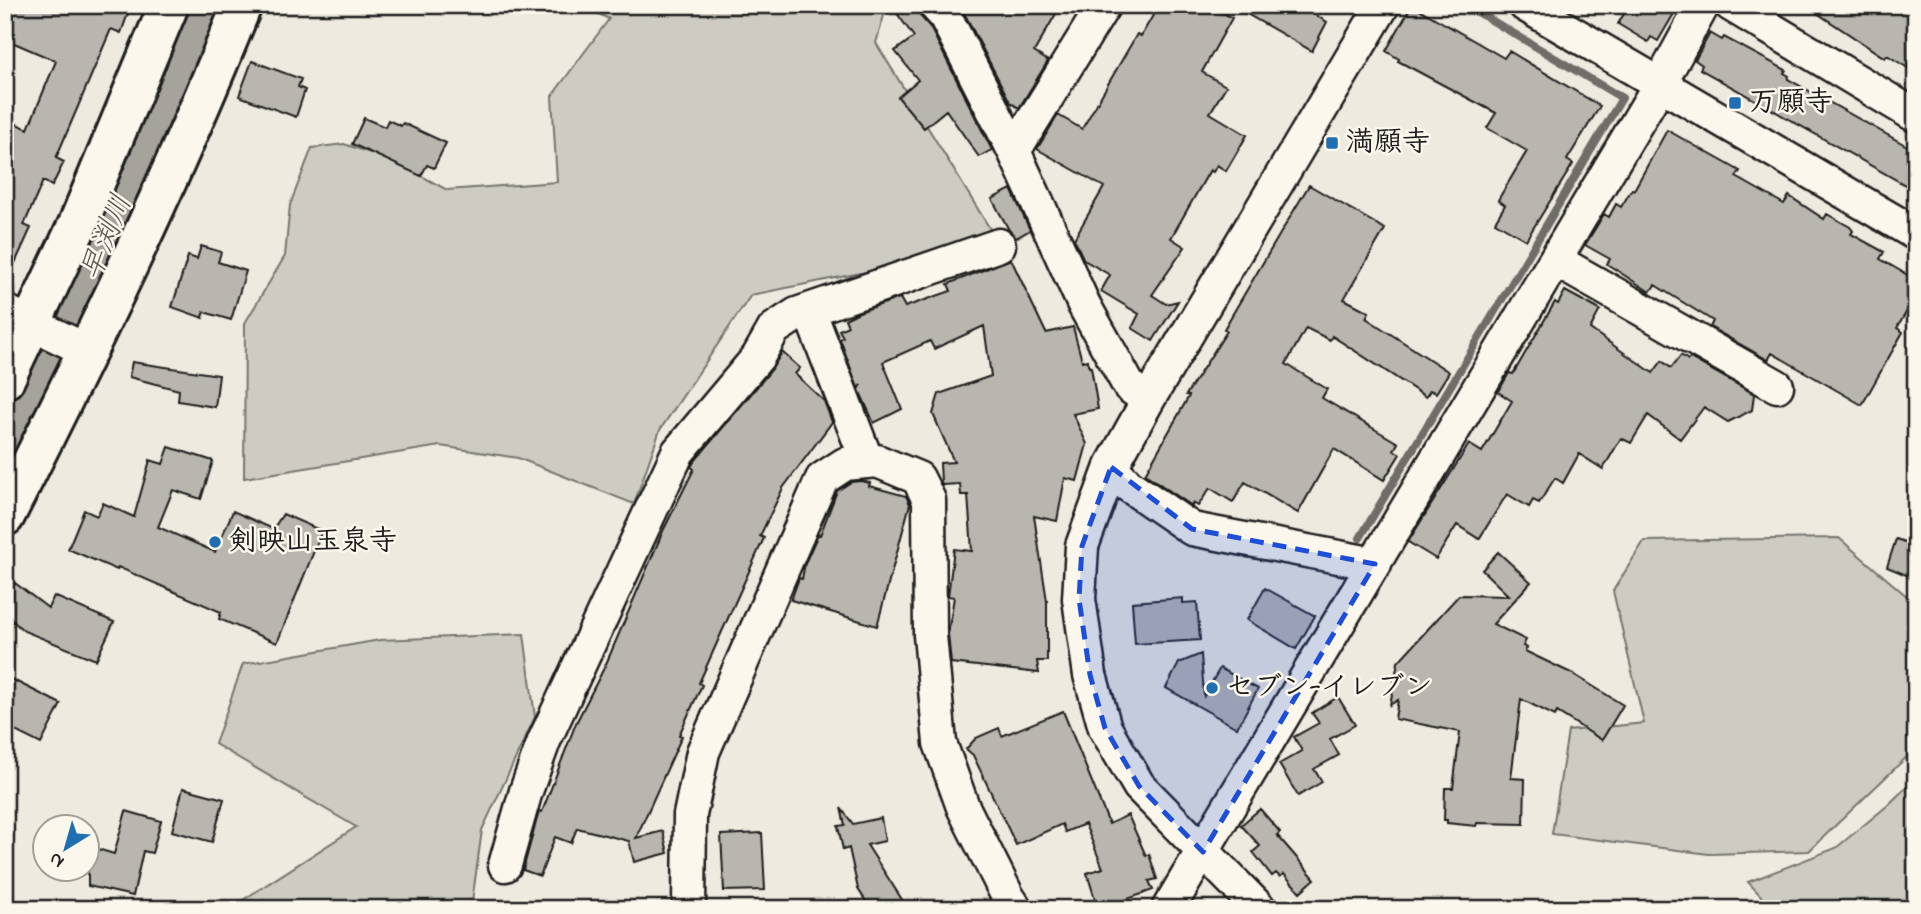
<svg xmlns="http://www.w3.org/2000/svg" width="1921" height="914" viewBox="0 0 1921 914" font-family="'Indie Flower','Klee One',sans-serif">
	<rect width="100%" height="100%" fill="#eeeadf"/>
	<filter id="ink" filterUnits="userSpaceOnUse"><feTurbulence type="fractalNoise" baseFrequency=".0143" numOctaves="2"/><feDisplacementMap in="SourceGraphic" scale="14" xChannelSelector="R" yChannelSelector="G"/><feConvolveMatrix kernelMatrix="1 2 1 2 8 2 1 2 1" color-interpolation-filters="sRGB"/></filter>
	<g filter="url(#ink)">
		<path fill="#ceccc2" stroke="#75746f" stroke-width="2" d="M580,5H887L876,43L995,237L925,260L751,295L660,430L634,504L518,458L440,446L244,478L245,323L285,256L290,205L312,148L344,144L394,161L447,190L557,182L552,96L609,19Z
			M1839,538L1916,604V748L1809,851L1709,854L1552,834L1568,731L1644,723L1613,591L1644,541Z
			M524,634L535,717L482,830L471,909H229L356,827L215,744L243,664L380,640Z
			M1916,778V909H1773L1748,882L1836,848L1887,806Z"/>
		<g fill="none" stroke-linecap="round" stroke-linejoin="round">
			<path stroke="#6f6d69" stroke-width="8" d="M1360,538L1622,98L1466,5"/>
			<path stroke="#a6a39d" stroke-width="49" d="M5,466L58,362L202,5"/>
		</g>
		<path fill="#b9b6af" stroke="#1c1c1c" stroke-width="2" d="M5,5H131L121,33L111,29L56,158L64,162L52,186L43,181L24,225L31,228L5,285V119L28,129L56,61L5,39Z
			M891,5H917L921,17L930,27L992,150L979,157L946,110L924,128L898,97L918,80L895,51L914,37Z
			M960,5H1061L1034,52L1048,61L1019,108L1010,102Z
			M1159,5H1209L1232,18L1202,72L1226,86L1210,113L1247,135L1226,171L1217,165L1213,172L1210,170L1171,238L1185,247L1152,295L1166,304L1178,301L1153,341L1132,328L1139,314L1101,291L1110,275L1084,260L1074,239L1104,187L1037,149L1058,115L1082,129L1137,34L1141,36Z
			M1231,5H1297L1327,22L1312,51Z
			M1412,5L1504,58L1509,51L1600,106L1567,160L1573,164L1526,240L1495,222L1505,205L1498,200L1527,151L1487,128L1496,113L1398,61L1399,59L1386,51Z
			M1629,5H1679L1658,41L1651,37L1648,42L1618,24Z
			M1805,5H1916V73L1887,55L1885,58Z
			M1710,33L1722,40L1724,37L1786,70L1784,73L1789,76L1788,79L1916,151V191L1700,69L1702,65L1695,60Z
			M252,61L301,79L298,87L305,90L296,117L239,96Z
			M364,118L385,127L388,120L401,126L403,123L446,143L434,168L427,165L421,176L352,144Z
			M1667,130L1740,171L1736,177L1784,204L1789,196L1824,219L1827,214L1850,227L1853,231L1851,234L1884,252L1880,259L1916,280V296L1897,328L1903,332L1862,405L1772,353L1768,360L1710,327L1713,321L1655,285L1650,292L1607,264L1610,259L1585,245L1604,214L1609,217L1616,204L1621,207L1632,189L1634,190Z
			M1309,185L1385,229L1344,299L1369,312L1366,318L1449,372L1436,393L1430,390L1426,397L1332,336L1330,340L1306,328L1286,364L1327,389L1322,398L1398,443L1394,450L1400,454L1384,480L1334,449L1298,513L1245,482L1233,502L1210,488L1198,506L1193,503L1192,506L1145,474L1189,396L1186,395L1227,331L1224,329L1235,310Z
			M1011,189L1030,230L1016,238L1009,230L992,199Z
			M201,246L221,252L218,262L246,271L231,320L204,312L203,318L172,307L188,256L197,259Z
			M1011,259L1046,333L1073,327L1082,361L1088,360L1089,367H1091L1098,409L1073,414L1087,444L1077,481L1065,478L1057,521L1034,516L1047,601V661H1037L1039,673L951,663L948,634L954,597L948,596L954,549L972,551L968,495H961L960,484L942,485L941,482L940,463L954,462L933,414L939,394L991,376L984,326L934,349L930,341L883,362L902,409L874,423L859,390L861,385L858,388L840,339L843,337L839,330L848,326L845,319L859,312L900,298L905,307L951,291L948,284Z
			M1565,291L1600,310L1590,329L1653,373L1662,361L1671,368L1681,355L1688,360L1690,358L1754,394L1752,410L1728,422L1704,407L1680,439L1648,415L1631,443L1621,438L1603,469L1579,454L1563,483L1555,478L1539,503L1533,500L1529,507L1507,494L1479,539L1457,525L1436,559L1408,542L1469,444L1482,452L1512,401L1498,392L1509,373L1513,374L1555,302L1558,304Z
			M782,352L800,368L795,374L824,401L832,422L783,488L760,536L764,538L699,683L702,685L679,735L682,736L636,838L663,831L668,853L634,862L629,841L577,828L571,843L555,837L540,876L523,870L539,811L542,812L576,723L606,664L663,531L694,469L691,467L694,462L772,369Z
			M132,362L219,375L215,407L178,401L179,390L129,377Z
			M169,447L213,461L201,499L173,490L158,527L215,552L233,511L273,529L283,514L322,531L277,643L219,619L221,612L118,567L117,570L68,549L84,510L97,516L103,503L134,517L150,460L163,464Z
			M861,481L870,483L869,486L906,496L910,504L877,626L791,600L799,578L802,579L805,563L818,534L820,535L837,491L851,482Z
			M1896,539L1916,546V579L1887,567Z
			M1498,552L1531,582L1493,624L1526,640L1523,646L1527,648L1525,651L1573,674L1623,705L1602,740L1557,712L1555,716L1521,699L1511,778L1525,779L1524,824L1477,823L1476,826L1447,823V820H1444L1445,788H1453L1460,732L1395,719L1398,700L1390,705L1398,662L1459,595L1509,596L1482,570Z
			M15,583L48,608L54,596L114,622L96,660L24,631L5,614V594Z
			M1265,588L1315,616L1296,649L1247,620Z
			M1183,598V603L1197,602L1200,640L1135,644L1132,602Z
			M1201,654L1204,696L1220,668L1258,689L1237,728L1166,688L1179,663Z
			M5,676L61,704L41,744L5,726Z
			M1338,697L1355,725L1330,739L1339,755L1314,769L1322,782L1298,796L1279,764L1302,751L1294,737L1319,723L1312,713Z
			M1063,711L1109,824L1128,815L1146,856L1149,854L1157,879L1149,881L1153,890L1100,909H1098L1087,873L1103,868L1085,824L1065,832L1062,824L1016,845L973,755L966,749L976,738L999,728L1002,736Z
			M183,788L224,799L212,842L172,831Z
			M841,808L853,824L881,818L885,841L867,845L908,909H871L858,889L849,848L843,850L838,826L845,825Z
			M1260,809L1280,832L1277,835L1315,879L1300,892L1284,874L1280,877L1276,873L1272,876L1253,852L1260,846L1241,825Z
			M126,811L161,821L152,853L143,851L133,896L88,886V846L114,854Z
			M762,833L765,890L724,891L721,835Z"/>
		<g fill="none" stroke-linecap="round" stroke-linejoin="round">
			<g stroke="#1c1c1c" stroke-width="37">
				<path id="minor" d="M935,5L945,16L1014,151L1084,305L1129,386L1148,400
					M1525,5L1916,234
					M1731,5L1916,116
					M1014,151L1104,5
					M1555,260L1777,386
					M809,310L867,461
					M5,311L88,351
					M1111,467L1128,485L1192,529L1375,564
					M505,865L526,791L544,741L678,452L758,357L774,329L797,314L999,245
					M689,909L690,815L703,752L822,479L845,464L877,461L918,478L929,500L930,635L940,743L963,807L1008,897L1016,909
					M1168,909L1660,84L1703,5
					M1260,909L1139,786L1105,728L1090,675L1079,599L1082,546L1111,467L1148,400L1383,5"/>
			</g>
			<g stroke="#1c1c1c" stroke-width="44">
				<path id="major" d="M5,379L78,224L169,5
					M5,516C90,348 172,180 242,5"/>
			</g>
			<use href="#minor" stroke="#fbf7ec" stroke-width="32"/>
			<use href="#major" stroke="#fbf7ec" stroke-width="38"/>
		</g>
	</g>
	<path fill="#1d4ed8" fill-opacity="0.2" stroke="#1d4ed8" stroke-width="5" stroke-dasharray="14 9" stroke-linejoin="round" d="M1111,467L1192,529L1375,564L1203,852L1139,786L1105,728L1090,675L1079,599L1082,546Z"/>
	<g fill="#1f6fb2" stroke="#fbf7ec" stroke-width="2.5">
		<rect x="1728" y="96" width="14" height="14" rx="3.5"/>
		<rect x="1325" y="136" width="14" height="14" rx="3.5"/>
		<circle cx="215" cy="542" r="7"/>
		<circle cx="1212" cy="688" r="7"/>
	</g>
	<g text-anchor="middle" dominant-baseline="central" stroke-width="5" stroke-linejoin="round" paint-order="stroke">
		<g font-size="28" font-weight="bold" fill="#1c1c1c" stroke="#fbf7ec" text-anchor="start">
			<text x="1749" y="103">万願寺</text>
			<text x="1346" y="143">満願寺</text>
			<text x="229" y="542">剣映山玉泉寺</text>
			<text x="1226" y="688">セブン-イレブン</text>
		</g>
		<g font-size="30" font-style="italic" fill="#5a5956" stroke="#fbf7ec">
			<text transform="translate(108 238) rotate(-68)">早渕川</text>
		</g>
	</g>
	<rect width="1921" height="914" fill="none" stroke="#fbf7ec" stroke-width="28"/>
	<rect x="14" y="14" width="1893" height="886" fill="none" stroke="#1c1c1c" stroke-width="2.5" filter="url(#ink)"/>
	<g transform="translate(66 848) rotate(217)"><circle r="33" fill="#fbf7ec" stroke="#a29f99" stroke-width="2"/>
	<path d="M0-5L12 26L0 18L-12 26Z" fill="#1f6fb2"/>
	<text y="-10" font-size="19" font-weight="bold" text-anchor="middle" fill="#1c1c1c">N</text>
	</g>
</svg>
